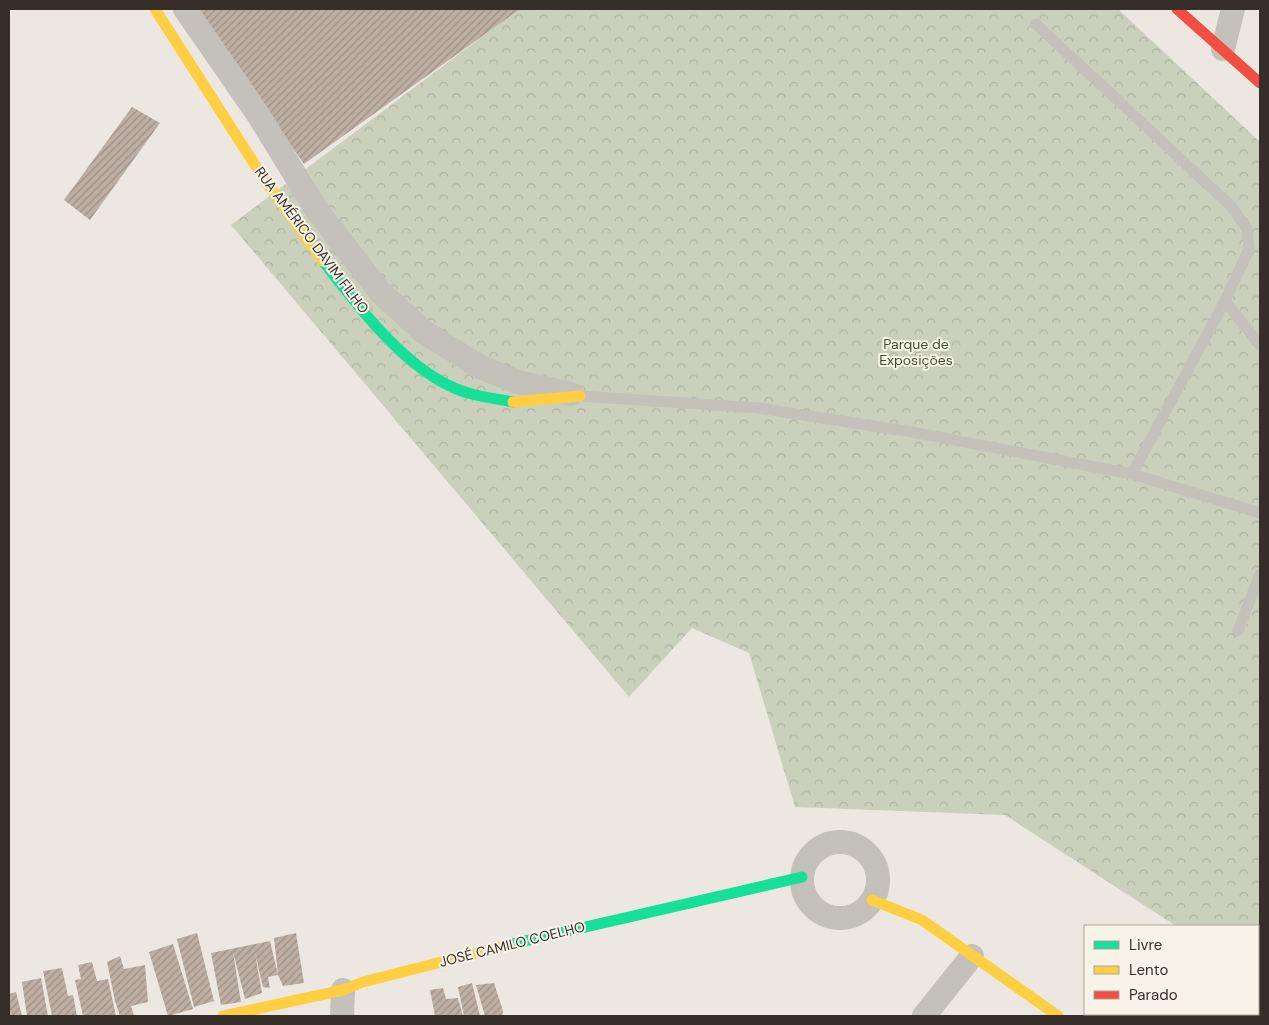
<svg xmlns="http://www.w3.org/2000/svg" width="1269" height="1025" viewBox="0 0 1269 1025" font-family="'DM Sans',sans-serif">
	<defs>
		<pattern id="forest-crowns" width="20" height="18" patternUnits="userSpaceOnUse" patternTransform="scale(1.25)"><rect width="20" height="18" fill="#cad0bc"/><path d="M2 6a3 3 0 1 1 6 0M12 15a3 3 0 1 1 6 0" fill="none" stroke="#aeb3a2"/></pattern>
		<pattern id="building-hatch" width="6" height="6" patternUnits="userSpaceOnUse" patternTransform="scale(1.25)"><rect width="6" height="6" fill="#beafa4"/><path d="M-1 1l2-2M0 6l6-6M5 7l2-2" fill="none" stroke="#9b8f86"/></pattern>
	</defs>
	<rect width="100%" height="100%" fill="#ece8e1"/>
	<path fill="url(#forest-crowns)" d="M519,9H1118L1260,142V965L1258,964V926H1176L1005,815L795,807L749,653L692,628L629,697L231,225Z"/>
	<path fill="url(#building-hatch)" d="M196,9H520L304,164Z
		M132,107L160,123L90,220L64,200Z
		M197,933L214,1001L194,1007L177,939Z
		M296,933L304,983L283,986L278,975L268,977L270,988L263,987L255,953L262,993L245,999L233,952L241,1002L221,1005L211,953L270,941L278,975L274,938Z
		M173,944L193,1009L168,1016L149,952Z
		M120,956L124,969L145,965L148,1002L131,1006L134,1016H120L115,1001L107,962Z
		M92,962L97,981L108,979L116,1016H83L75,980L81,979L78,965Z
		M62,968L68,996L73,995L77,1016H52L43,971Z
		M41,978L48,1016H27L22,982Z
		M472,983L480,1016H464L458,987Z
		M494,983L503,1011L502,1016H485L476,985Z
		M443,988L446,999L458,998L463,1016H435L430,990Z
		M16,992L22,1016H9V994Z
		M1148,1014H1195L1194,1016H1147Z
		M1211,1014H1237L1236,1016H1210Z"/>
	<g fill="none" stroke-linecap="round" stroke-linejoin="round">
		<path stroke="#c4c0ba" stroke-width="11" d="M1225,301L1260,345
			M580,396L758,408L912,432L1132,474L1225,301L1249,249L1247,229L1231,206L1036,24
			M1132,474L1260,513
			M1238,631L1260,574"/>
		<path stroke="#c4c0ba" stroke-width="24" d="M185,9L259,116L316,209L381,293L424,332L480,367L518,382L571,394
			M1223,49L1233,9
			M802 880a38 38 0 1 1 76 0a38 38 0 1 1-76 0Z
			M342,1016L343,990
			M924,1016L972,956"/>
		<path stroke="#16e098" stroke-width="11" d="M323,261C355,303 402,364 450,386C470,396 492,398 513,402
			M508,945L802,877"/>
		<path stroke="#ffcf43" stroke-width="11" d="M155,9L264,179L323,261
			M513,402L580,396
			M872,900L922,920L1058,1016
			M223,1016L343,990L363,982L508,945"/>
		<path stroke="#f24e42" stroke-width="11" d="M1177,9L1260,83"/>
	</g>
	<g text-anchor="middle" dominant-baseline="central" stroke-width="4" stroke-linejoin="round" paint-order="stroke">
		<g font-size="14" fill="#352e29" stroke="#f8f3e9">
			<text transform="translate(312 240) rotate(53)">RUA AMÉRICO DAVIM FILHO</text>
			<text transform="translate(512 944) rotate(-14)">JOSÉ CAMILO COELHO</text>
		</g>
		<g font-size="14" fill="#3f502f" stroke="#f8f3e9">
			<text x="916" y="344">Parque de<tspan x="916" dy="16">Exposições</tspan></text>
		</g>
	</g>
	<rect width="1269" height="1025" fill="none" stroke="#352e29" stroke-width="20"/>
	<rect x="1084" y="925" width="175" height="90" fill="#f8f3e9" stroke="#aaa49c"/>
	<rect x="1094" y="941" width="25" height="8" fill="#16e098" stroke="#aaa49c"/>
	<text x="1129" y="950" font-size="15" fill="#352e29">Livre</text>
	<rect x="1094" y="966" width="25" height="8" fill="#ffcf43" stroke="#aaa49c"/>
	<text x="1129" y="975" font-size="15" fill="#352e29">Lento</text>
	<rect x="1094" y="991" width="25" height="8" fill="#f24e42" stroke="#aaa49c"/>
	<text x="1129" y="1000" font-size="15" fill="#352e29">Parado</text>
</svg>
